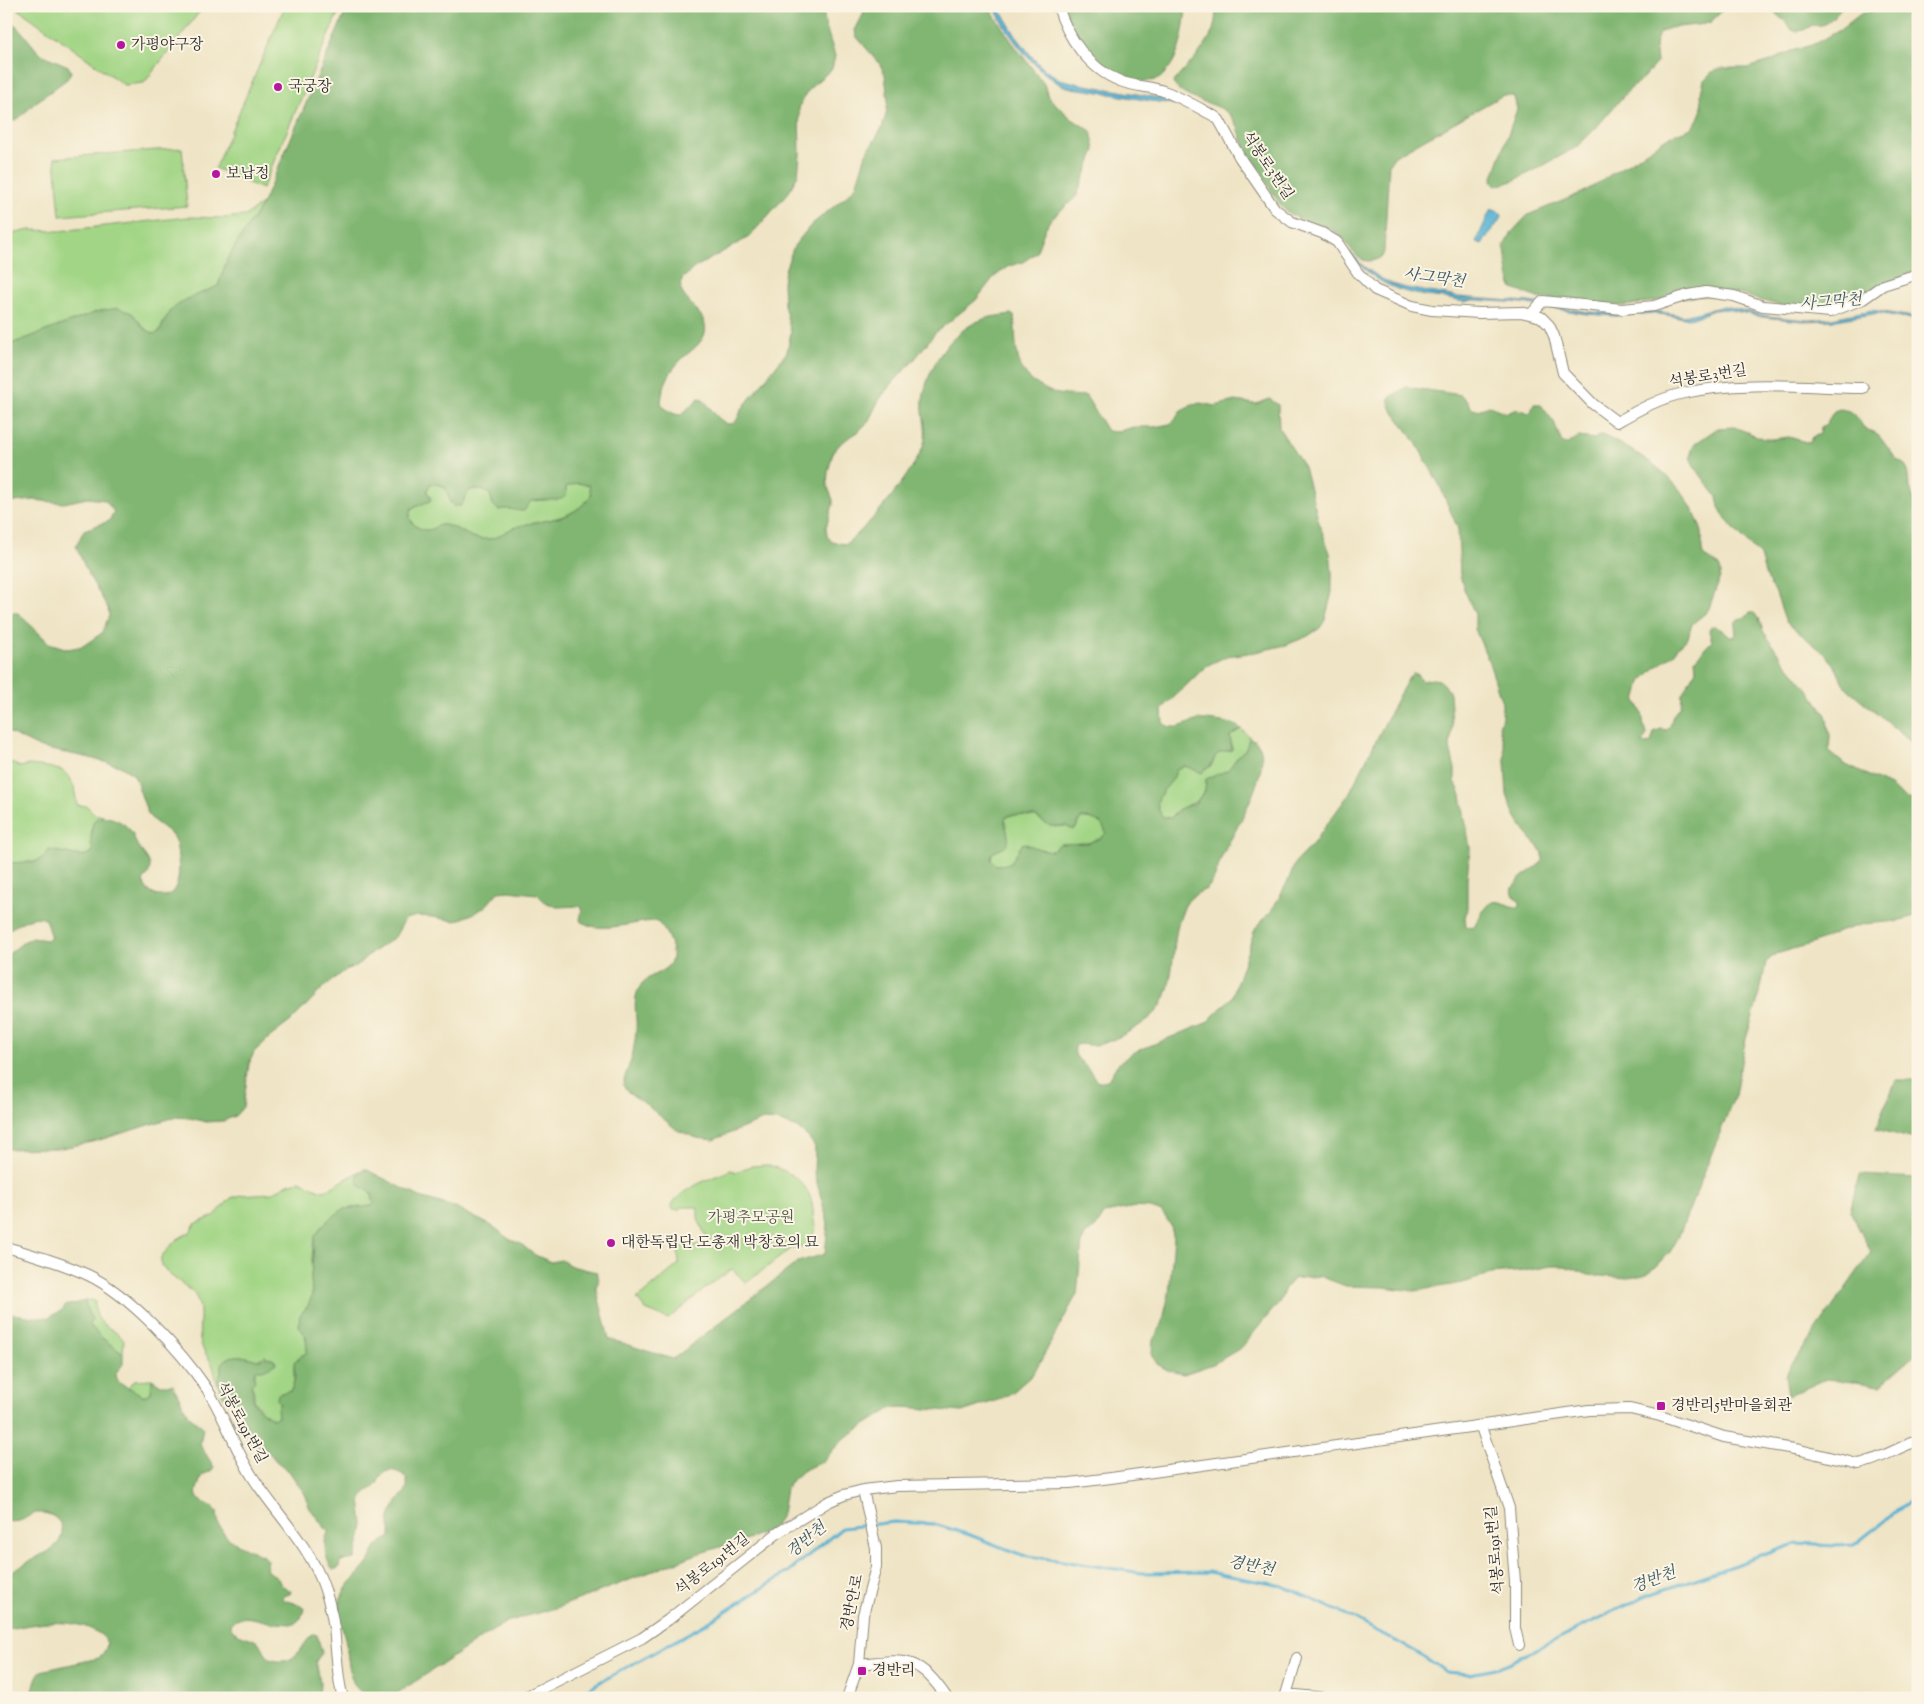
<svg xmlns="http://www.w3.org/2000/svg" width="1924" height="1704" viewBox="0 0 1924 1704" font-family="'Sorts Mill Goudy','Noto Serif KR',serif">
	<rect width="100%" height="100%" fill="#fcf5e5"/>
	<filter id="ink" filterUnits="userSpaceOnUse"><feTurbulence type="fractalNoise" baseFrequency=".02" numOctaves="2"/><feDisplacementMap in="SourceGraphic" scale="10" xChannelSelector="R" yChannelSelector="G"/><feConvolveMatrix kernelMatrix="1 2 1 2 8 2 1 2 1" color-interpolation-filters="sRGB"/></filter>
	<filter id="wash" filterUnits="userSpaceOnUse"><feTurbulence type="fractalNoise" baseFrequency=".0096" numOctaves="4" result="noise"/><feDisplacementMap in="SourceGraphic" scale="20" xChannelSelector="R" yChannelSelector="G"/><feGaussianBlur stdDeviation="1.12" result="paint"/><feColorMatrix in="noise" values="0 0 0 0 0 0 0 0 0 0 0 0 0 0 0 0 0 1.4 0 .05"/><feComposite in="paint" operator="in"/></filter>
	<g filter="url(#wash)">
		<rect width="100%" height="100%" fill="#efe4c5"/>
		<path fill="#a2d585" stroke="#668058" d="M14,6H204L144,83L124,85Z
			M285,6H341L262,189L215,168Z
			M182,148L187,206L60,216L55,158Z
			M263,203L235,246L227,260L218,286L185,300L165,318L159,332L154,334L144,328L132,313L99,311L6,346V235L30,230L59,231L188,217L223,218L245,216Z
			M577,483L589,485L591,495C574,521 544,519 516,527C503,531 498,541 481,539C468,538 456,525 443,525C437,524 434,529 429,530C417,531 405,520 412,508L421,505L430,496L427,491L430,484C445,483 447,490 450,503C465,494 473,483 490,494L493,505L498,510L512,508L521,511L531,501L545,499L558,500L566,491V487Z
			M1241,729L1253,740L1251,738L1246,749L1239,755L1228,770L1207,779L1205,791L1197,801L1177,810L1171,818L1163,817C1150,801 1163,792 1172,780C1174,777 1175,773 1177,769L1185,766L1199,771C1202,770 1209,768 1211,766C1218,757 1211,750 1230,751L1232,749L1230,736Z
			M6,760L20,767L29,765L48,767L63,771L70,778L74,787L77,805L87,806L94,814L104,816C89,822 90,836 93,850L90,854L81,856L49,850L43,857L35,862L6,863Z
			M1011,815L1035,816L1045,823L1055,827L1066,826L1069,828L1075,829L1081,818C1092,817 1103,821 1106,833L1101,838L1088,843L1060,844L1052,851L1039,849L1023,843L1010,864L996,865L991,860L992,853L1003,848L1007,832L1005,819Z
			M767,1165C787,1170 808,1181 812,1204C814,1212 812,1219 816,1227L809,1245L792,1248L746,1283L732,1269L707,1287L668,1319L646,1310L637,1299L679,1264L678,1247L709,1243L698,1219V1207H680L679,1210L671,1209C674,1190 715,1177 731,1170L736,1172L751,1166Z
			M358,1172C357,1184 365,1188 372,1194L374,1203L371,1206L343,1209L320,1228L313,1245L311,1276L312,1296L308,1306L300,1315L307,1344V1352C304,1355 299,1356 297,1359C289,1368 300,1385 287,1393H280C280,1402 277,1409 278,1417L273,1419L262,1411L254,1401V1392L251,1384L254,1381L256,1370L275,1364L276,1362L265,1356L257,1360C244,1356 229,1351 221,1366V1372L217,1383C215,1377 215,1370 212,1364C208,1356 202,1350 200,1340C198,1325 204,1309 195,1295C186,1282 159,1275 161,1257L176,1240L190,1232L195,1224L214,1216L231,1198L241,1195L272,1193L290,1183L300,1181L322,1191L327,1190Z
			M91,1300L95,1302C94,1327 111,1325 124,1340L123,1354L101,1337L90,1325L92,1319L88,1313L85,1301Z
			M152,1379V1389L149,1395H140L128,1387L135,1380Z"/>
		<path fill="#81b672" stroke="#56704e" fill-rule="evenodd" d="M348,6H822L826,27L835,56L832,69L813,85L805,95L799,108L800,155L798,174L789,192L749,237L694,268L682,279C681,282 680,287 681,290C686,304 709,315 705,333C702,343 692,350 685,356C671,368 662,385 661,403C665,410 674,415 681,415L699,398L703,399C713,411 732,442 741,410L787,352L791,332L784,305L783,282L785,270L794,246L811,225L848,195L856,186L866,154L882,128L886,115L888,101L885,74L879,63L856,36L855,30L863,15L865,6H991L992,12L1012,42L1044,84L1048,97L1072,119L1091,131L1095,150L1079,190L1076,197L1050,220L1045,229L1036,253L1023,262L1009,266L1002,271L993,278L976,300L935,333L914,360L888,388L879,400L868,422L858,432L842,442L833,452L828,472L827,485L833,500V505L826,527L827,536L832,542L845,544C866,531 922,463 925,439C927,426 921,413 923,400C927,368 950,332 981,320C990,316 1001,316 1011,314L1014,316C1017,342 1012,370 1038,385C1045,389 1051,393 1059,394C1067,396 1077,395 1086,396L1107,431L1115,432L1134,427H1154L1170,424L1174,421L1181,411L1192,405L1200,403L1215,406L1235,401L1256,404L1270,399L1278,405L1279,428L1304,467L1320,526L1330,553L1332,572V592L1325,620L1320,628L1308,636L1286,645L1255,652L1227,656L1206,666L1165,706L1162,710L1163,723C1175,733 1187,722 1200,720C1203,719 1232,723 1235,725C1237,726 1239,728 1241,729L1230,736L1232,750C1216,753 1217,753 1210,767L1205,768L1202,773L1185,766L1177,769C1175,773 1174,777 1172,780C1163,792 1150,801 1163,817L1171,818L1181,808L1194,804L1197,801L1205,791L1206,779L1228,770L1239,755L1246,749L1249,738C1286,749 1232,835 1223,854C1218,864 1217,876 1210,885C1206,891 1200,891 1195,895C1188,899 1184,906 1182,913C1169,942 1178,985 1157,1011C1146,1024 1112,1043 1095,1045C1089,1046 1083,1043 1076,1045C1071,1057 1081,1060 1087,1068C1091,1072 1094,1077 1097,1082L1108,1080L1117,1065L1132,1053L1206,1023L1232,997L1255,929L1272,910L1288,881L1296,861L1312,845L1349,794L1399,695L1410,676L1413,673L1418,675L1419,678L1423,681L1432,679L1439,680L1444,684L1450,693L1452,725L1450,748L1455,769V781L1461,795L1470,848L1467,878V911L1465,917L1466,926L1473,928C1481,919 1484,898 1500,902C1508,904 1512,908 1520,907V902C1497,886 1533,872 1543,861V853L1523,829L1514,814L1507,795L1504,745L1499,727L1502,717V703L1489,662L1475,629V614L1464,589L1460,575L1458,529L1439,484L1415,441L1392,410L1389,403V398L1406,387L1461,395C1474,406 1467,415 1489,406L1507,413L1517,409L1529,413L1531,412L1534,404H1540L1554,422L1562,443L1568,444L1578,437L1594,439L1601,435L1604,436C1610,438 1613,441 1618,443C1658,464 1685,485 1701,529C1704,535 1700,545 1703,555C1710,561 1721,562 1721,574L1708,611L1692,624L1688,638L1677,648L1675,653L1655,668L1641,682L1636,701L1642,713L1644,727L1647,734L1643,742L1645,744L1651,743L1654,732L1661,729L1667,730L1670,727L1673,715L1681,706L1682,694L1696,670L1695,659L1712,641L1709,631L1711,627L1714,626L1722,630L1730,637H1734L1736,634C1733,615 1740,623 1750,613H1754L1759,618L1763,631L1781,657L1809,690L1826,715L1830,736L1829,750L1832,754L1844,764L1890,786L1907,799L1918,800V915L1898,921L1864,924L1838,932L1814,943L1776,954L1766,962L1760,993L1745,1042L1735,1095L1678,1238L1670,1252L1658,1265L1644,1275L1628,1278L1589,1275L1565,1266H1551L1524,1271L1491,1274L1463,1283L1414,1291L1384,1287L1346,1286L1319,1276L1293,1279L1285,1288L1280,1301L1241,1348L1213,1364L1184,1374L1169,1371L1157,1364L1152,1353L1153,1340L1162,1324L1169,1294L1174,1238L1170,1224L1162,1212L1151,1208L1135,1207L1105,1213L1096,1227L1085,1235L1082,1242L1077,1294L1038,1366L1032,1375L1013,1392L998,1400L962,1412L903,1407L892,1408L843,1439L823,1461L802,1471L792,1480L786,1488L782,1514L773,1528L750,1538L697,1554L559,1607L506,1622L396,1694C348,1704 351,1678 346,1643C344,1631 337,1617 339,1605C342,1587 359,1575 369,1562C373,1556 373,1550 378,1545C382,1541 386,1540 391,1537C392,1531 388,1528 389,1523C389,1517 393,1510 396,1505C399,1496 409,1493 407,1481C406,1473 391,1468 385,1472C380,1475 379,1481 376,1485C372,1490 364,1491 362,1498C359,1506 363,1517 363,1525C362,1537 357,1548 355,1559L340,1561L339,1568L333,1570C327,1563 323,1547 326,1537C327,1535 329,1533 329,1530L325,1528L309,1507L306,1496L289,1471L276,1461L268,1451L249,1441L247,1436L246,1425L240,1412L223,1396L217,1383L221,1372V1366C229,1351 244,1356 257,1360C265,1359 269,1354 276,1362L275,1364L263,1370H256L254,1374L255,1380L251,1385C254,1391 252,1396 254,1402C257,1409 267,1415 273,1419L278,1417L277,1409L280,1403L277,1399L278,1394L291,1391L295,1378L294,1362L307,1352L306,1337L299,1326V1321L300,1315L308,1306L312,1296L311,1276L315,1236L326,1222L343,1209L371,1206L374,1203L372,1194C363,1186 355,1189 358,1172L365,1169L420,1197L454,1207L494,1227L509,1239L521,1244L533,1254L551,1262L561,1260L571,1266L596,1272C600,1277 599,1282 596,1287L609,1339L673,1359L798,1262L825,1254L828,1223L814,1172L815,1147L809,1138L797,1128L786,1124L778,1121L763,1120L713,1140L697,1138L677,1130L643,1102L629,1093L623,1085C625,1073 631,1064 633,1052C635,1042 637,1028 636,1018C635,1006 634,995 641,985C648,974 670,972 672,958C674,946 665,927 656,921C634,921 598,936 580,920L582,910L580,906L557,907L545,902L537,894L509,891L498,892L486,906L477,912L456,921L432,917L417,916L405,919L395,937L367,956L357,966L347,969L324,987L291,1021L270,1037L254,1052L249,1064L243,1107L235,1116L223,1121L206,1122L190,1118L175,1117L93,1142L61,1148L6,1149V956L25,941L32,938L48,940L51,938L45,919C32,913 18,925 6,931V863L35,862L43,858L49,850L81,856L90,854L93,850C89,841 92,837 92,828C93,808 120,819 128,828C133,832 133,836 135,841C143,857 159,863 143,881C147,897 169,903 176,886C181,875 178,860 177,848C175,831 160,828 150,817C146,812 138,784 134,775L120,766L86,757L41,748L6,731V613H18L49,643L68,649L83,646L102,633L109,616L108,608L88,574L76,546L84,530L109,521L114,512L105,500L87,498L64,503L33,500L6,503V346L99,311L118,308L132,313L144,328L154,334L159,332L171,310L185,300L218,286L227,260L235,246L263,203ZM577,483L589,485L591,495C572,524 541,518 513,528C501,533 497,541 481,539C468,538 454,525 443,525C437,524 434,529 429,530C417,531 405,520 412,508L430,501L431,499L427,491L430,484H437L444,486L453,506H461L468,492L472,489L483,490L490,494L493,505L498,510C511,507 513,511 524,511L531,501L562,499L566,495V487ZM1011,815L1035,816L1050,826H1066L1073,830L1077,827V823L1081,818C1092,817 1103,821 1106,833L1101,838L1088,843L1060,844L1052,851L1039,849L1023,843L1010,864L996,865L991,860L992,853C996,850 1004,849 1007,845C1012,836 1002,825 1006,817Z
			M1062,6H1187C1182,31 1183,54 1164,74C1158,82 1149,81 1140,81C1113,82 1089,60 1076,38C1070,29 1067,17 1062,6Z
			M1217,6H1727L1711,22L1705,24L1669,28L1659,33L1655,44L1657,62L1647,74L1626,93L1594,130L1577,147L1535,170L1513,181L1496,186L1492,180L1517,109L1514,97L1510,95H1503L1395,156L1389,164L1384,252L1382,257C1357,270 1354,248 1338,234C1324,221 1300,223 1286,211C1275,200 1264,177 1256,163C1252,158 1248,153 1245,147C1240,135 1239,124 1229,114C1214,100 1184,102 1173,83C1187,65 1205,51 1213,30C1216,22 1215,14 1217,6Z
			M1771,6H1843C1833,16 1828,28 1812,25C1806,30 1796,34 1789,28C1787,26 1787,23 1785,21C1778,16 1775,14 1771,6Z
			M1872,6H1918V270L1862,294L1822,306H1781L1736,293L1668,299L1625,306L1538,298L1513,289C1506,276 1508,261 1504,246L1512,232L1528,215L1584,192L1670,136L1692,128L1698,119L1702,109L1701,93L1704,80L1713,71L1723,68H1747L1771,61L1789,52L1814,44L1840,30L1863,12L1870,11Z
			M6,19L18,27L39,53L68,66L71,72L67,79L35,103L19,118L6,125Z
			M1840,409L1849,411L1858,418L1863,427L1879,436L1897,460L1905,465L1907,468L1909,486L1918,510V748L1848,689L1843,683L1834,664L1824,653L1786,622L1775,591L1767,580L1760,556L1734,529L1725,518L1719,507L1717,497L1694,466L1690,457L1693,447L1696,443L1718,428L1734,427L1765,439H1773L1789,437L1809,443L1812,437L1820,434L1821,427L1826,424L1834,411Z
			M1896,1080H1918V1140L1876,1129Z
			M1859,1175L1918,1178V1353L1881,1385L1826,1379L1788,1396L1785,1375L1871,1252L1850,1211Z
			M85,1301L88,1313L92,1319L90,1325L91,1327L101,1337L123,1354V1364L116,1373L117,1380L120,1383L144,1396L151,1393L152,1379L161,1385H173L188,1415L203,1427L200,1445L214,1467C211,1473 205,1472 201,1477C199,1480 200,1481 199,1484C190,1503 207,1500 217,1511C218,1538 232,1541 254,1552C260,1555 264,1555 268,1560L266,1570L277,1577L281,1585L291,1591L290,1594L283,1596V1600L301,1605L304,1609L301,1618L294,1624C288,1624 280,1623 274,1623C260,1621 241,1611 230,1624C231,1637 252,1635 260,1644C264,1648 265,1654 269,1659C294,1667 297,1652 311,1636L313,1634L317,1635L322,1653L316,1661L320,1682L319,1698H28C36,1690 33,1679 41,1671L99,1658C106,1650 111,1643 101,1635C74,1615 37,1624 6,1629V1574L52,1549C72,1534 60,1511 37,1513C32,1513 27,1518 22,1520C17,1522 12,1522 6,1521V1313L42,1318L49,1317L61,1311L65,1306Z"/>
		<path fill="#54b1d2" stroke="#406e7e" d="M994,6H998L1016,36L1033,58L1044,69L1059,79L1085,85L1183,102L1192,106C1158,103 1127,97 1094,91C1083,89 1069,89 1060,84C1034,69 1006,34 994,6Z
			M1491,209L1501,213L1502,217L1482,244L1476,242Z
			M1350,252L1363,266L1380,278L1392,284L1406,288L1457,297L1529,302L1588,312L1617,313L1655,311L1684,316L1724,306L1766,316L1809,320L1832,318L1872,310L1918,318V320L1878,313L1836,320L1803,321L1762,317L1726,309L1713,310L1696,317L1685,318L1654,313L1616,316L1587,314L1522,303L1473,300L1464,302C1441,296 1411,297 1388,285C1373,278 1361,266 1349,254Z"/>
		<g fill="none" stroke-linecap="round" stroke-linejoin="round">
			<path stroke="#54b1d2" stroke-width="3" d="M571,1698L709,1622L788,1572L842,1528L894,1522L934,1524L970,1535L1022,1555L1142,1573L1209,1572L1283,1586L1351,1617L1420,1654L1446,1672L1469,1674L1496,1669L1643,1597L1795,1544L1836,1546L1854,1545L1918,1494"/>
		</g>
	</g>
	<g filter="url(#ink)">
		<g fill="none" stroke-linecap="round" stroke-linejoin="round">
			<g stroke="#8d8878" stroke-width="12">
				<path id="minor" d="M1058,6C1067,37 1089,69 1120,81C1135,87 1151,86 1166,92C1182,98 1199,108 1214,116L1219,120L1240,158L1275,209L1292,222L1322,233L1337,242L1358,273L1375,290L1412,306L1432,310L1479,313L1521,312L1541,317L1549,325L1554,336L1563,373L1593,404L1617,422C1638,410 1660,398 1684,393C1743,380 1804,387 1863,388
					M1532,313L1543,301L1622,309L1654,306L1688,295L1706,292L1734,296L1763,306L1830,312L1863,299L1883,285L1918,274
					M6,1247C34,1255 62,1263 88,1275C130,1295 181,1351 207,1389C225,1417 235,1449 252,1476C276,1514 309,1544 324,1587C331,1606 335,1629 336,1650C338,1666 338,1682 343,1698
					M1481,1427L1509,1508L1515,1581V1628L1519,1645
					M859,1664C907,1659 918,1656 947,1698
					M1286,1694L1326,1698
					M523,1698L642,1638L668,1620L779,1532L828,1502L844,1495L863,1490L897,1486L1070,1483L1111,1478L1589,1410L1630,1409L1660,1416L1724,1437L1800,1450L1858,1464C1879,1461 1897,1447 1918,1441
					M847,1698L859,1664L863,1615L876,1567V1548L863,1490
					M1285,1698L1297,1658"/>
			</g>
			<use href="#minor" stroke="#fff" stroke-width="10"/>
		</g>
	</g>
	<g fill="#b5179e" stroke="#fcf5e5" stroke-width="2">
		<circle cx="121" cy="45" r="5"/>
		<circle cx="278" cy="87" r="5"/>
		<circle cx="216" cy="174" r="5"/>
		<circle cx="611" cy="1243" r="5"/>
		<rect x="1656" y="1401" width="10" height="10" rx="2.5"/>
		<rect x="857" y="1666" width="10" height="10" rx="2.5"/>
	</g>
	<g text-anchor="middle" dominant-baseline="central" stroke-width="4" stroke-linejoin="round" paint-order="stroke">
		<g font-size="15" fill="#2b2b2b" stroke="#fcf5e5" text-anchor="start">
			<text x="131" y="45">가평야구장</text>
			<text x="288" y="87">국궁장</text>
			<text x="226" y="174">보납정</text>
			<text x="621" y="1243">대한독립단 도총재 박창호의 묘</text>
			<text x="1671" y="1406">경반리5반마을회관</text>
			<text x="872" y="1671">경반리</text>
		</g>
		<g font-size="15" fill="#2b2b2b" stroke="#fcf5e5">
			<text transform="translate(1267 166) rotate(56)">석봉로3번길</text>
			<text transform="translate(1708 377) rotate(-9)">석봉로3번길</text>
			<text transform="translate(241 1423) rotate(62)">석봉로191번길</text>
			<text transform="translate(1496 1550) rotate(-95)">석봉로191번길</text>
			<text transform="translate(713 1565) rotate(-38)">석봉로191번길</text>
			<text transform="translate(853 1603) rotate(-78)">경반안로</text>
		</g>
		<g font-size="15" fill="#495642" stroke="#fcf5e5">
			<text x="751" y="1218">가평추모공원</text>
		</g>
		<g font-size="16" font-style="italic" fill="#395a65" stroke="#fcf5e5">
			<text transform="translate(1434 279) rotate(8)">사그막천</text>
			<text transform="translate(1831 303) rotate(-5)">사그막천</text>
			<text transform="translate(807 1541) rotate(-40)">경반천</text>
			<text transform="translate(1251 1567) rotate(11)">경반천</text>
			<text transform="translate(1654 1581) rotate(-21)">경반천</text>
		</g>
	</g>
	<rect width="1924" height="1704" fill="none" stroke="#fcf5e5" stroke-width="25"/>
</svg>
